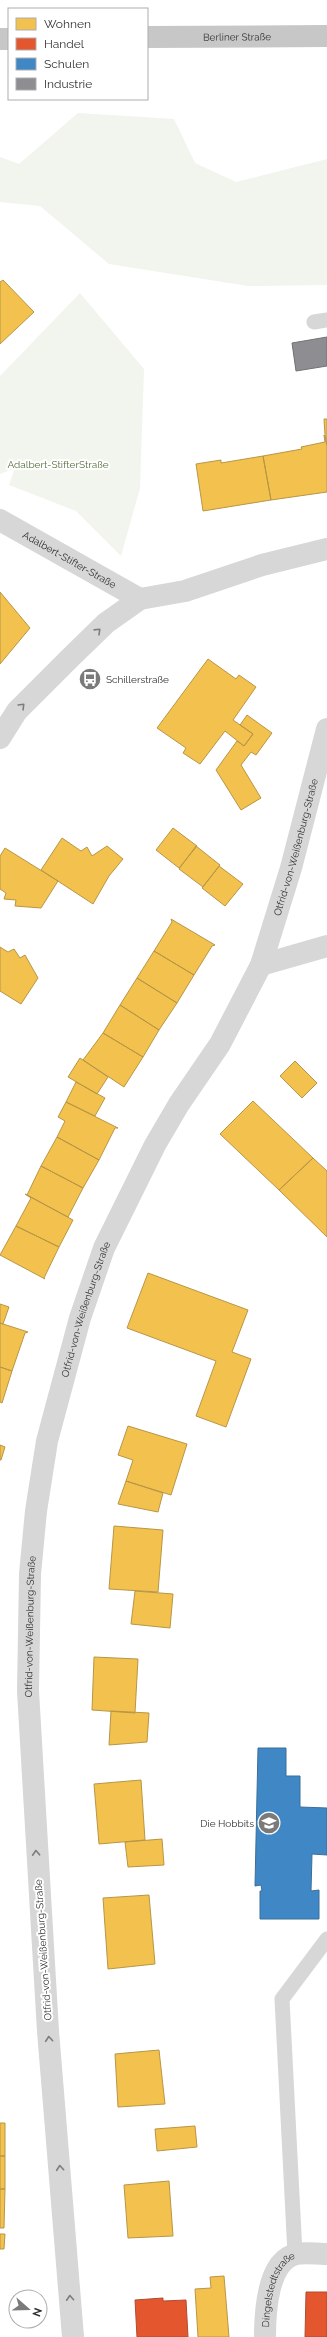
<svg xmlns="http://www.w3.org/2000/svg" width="327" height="2337" viewBox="0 0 327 2337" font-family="Raleway,sans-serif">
	<rect width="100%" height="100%" fill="#fff"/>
	<path fill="#f1f5ed" d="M78,113L174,119L195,163L236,182L327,159V285L248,286L109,264L40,206L0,202V157L19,164Z
		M80,293L144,369L140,488L121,556L76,511L9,485L15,468L0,474V376Z"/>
	<path fill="#f2c14e" stroke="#b99646" d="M3,280L34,312L0,344V282Z
		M324,419H327V445L325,435Z
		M324,435L327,445V492L271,500L263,456L302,449L301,447L325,442Z
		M263,456L271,500L203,511L196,464L221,460V463Z
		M0,592L30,628L0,664Z
		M208,659L236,679L239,675L256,687L233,720L253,734L244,746L225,731L200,764L183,753L186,748L157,728Z
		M247,715L272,733L256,755L251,752L241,765L261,798L241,810L216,770L237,741L244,746L253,734L240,725Z
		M173,828L197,846L179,868L156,850Z
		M62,838L81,851L87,847L92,856L107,846L123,859L109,876L93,904L41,870Z
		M196,846L220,865L203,887L179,869Z
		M5,848L58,881L41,908L15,906L16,900L4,899L6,893L0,889V856Z
		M219,866L243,884L225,906L202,888Z
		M171,919L215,945L212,946L194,975L154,951L172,922Z
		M0,947L8,952L14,949L20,958L25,955L38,978L21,1004L0,991Z
		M154,951L194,975L177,1003L137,978Z
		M137,978L177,1003L159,1030L120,1005Z
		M120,1005L159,1030L143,1057L103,1033Z
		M103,1033L143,1057L124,1087L83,1060Z
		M80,1058L108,1077L97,1094L68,1077Z
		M295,1061L317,1083L302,1098L280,1076Z
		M76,1082L105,1098L95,1116L66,1102Z
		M253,1101L313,1158L279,1190L220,1134Z
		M66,1102L118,1128H115L99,1160L57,1137L65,1121L58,1117Z
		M57,1137L99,1160L83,1188L41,1166Z
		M313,1158L327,1171V1237L279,1190Z
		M41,1166L83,1188L68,1217L27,1195Z
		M25,1194L73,1220L59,1247L16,1226L31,1198Z
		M16,1226L59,1247L44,1278L45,1279L0,1255Z
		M148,1273L248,1310L232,1352L251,1359L226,1427L196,1416L216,1361L127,1328Z
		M0,1304L9,1307L3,1324L0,1323Z
		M0,1323L28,1332L25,1333L12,1371L0,1367Z
		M0,1367L12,1371L2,1403L0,1402Z
		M128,1426L187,1444L171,1495L126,1481L133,1460L118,1455Z
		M0,1445L5,1447L1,1460H0Z
		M126,1481L163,1493L158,1512L118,1504Z
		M114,1526L163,1530L158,1592L109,1589Z
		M135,1591L173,1594L170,1628L131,1624Z
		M94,1657L138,1659L135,1713L92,1710Z
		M111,1711L149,1713L147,1742L109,1745Z
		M141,1780L145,1840L99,1844L94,1784Z
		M162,1839L164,1865L128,1867L125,1842Z
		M149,1895L155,1964L108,1969L103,1898Z
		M159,2050L165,2104L118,2107L115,2054Z
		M0,2123H5V2156H0Z
		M195,2126L197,2147L157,2151L155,2129Z
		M0,2156H5V2189H0Z
		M169,2181L173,2236L128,2238L124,2185Z
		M0,2189H5L4,2228H0Z
		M0,2234H5L4,2249H0Z
		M224,2276L229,2337H198L195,2289L211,2288L210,2277Z"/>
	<path fill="#e4572e" stroke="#af4c30" d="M306,2292H327V2337H305Z
		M163,2298V2301L186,2300L188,2337H137L135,2300Z"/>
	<path fill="#3f88c5" stroke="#3b6e99" d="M258,1748H286V1776H300V1807L327,1808V1855L312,1854L311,1891L319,1890V1919H260V1891H262L261,1885L255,1886Z"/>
	<path fill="#8d8d92" stroke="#727276" d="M327,337V366L296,371L292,343Z"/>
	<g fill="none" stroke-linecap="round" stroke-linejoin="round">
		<path stroke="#d7d7d7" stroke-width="15" d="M314,322L327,320
			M295,2254L282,1999L327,1939"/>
		<g stroke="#d7d7d7" stroke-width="22">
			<path id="s1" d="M0,520L140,599"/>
			<path d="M0,738L17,711L70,658L106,623L140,599L185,591L262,565L327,549"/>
			<path d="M261,965L327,946"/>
			<path id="s2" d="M73,2337L48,2031L28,1691L30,1574L36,1511L47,1441L80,1318L104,1248L155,1145L179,1104L220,1044L261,965L291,868L327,729"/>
			<path id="s3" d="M265,2337C265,2314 267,2261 296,2254C305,2252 317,2254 327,2254"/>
		</g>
		<g stroke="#c7c7c7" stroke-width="22">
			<path id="s4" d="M147,37L327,36"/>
			<path d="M0,39H9"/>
		</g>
	</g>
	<defs><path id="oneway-chevron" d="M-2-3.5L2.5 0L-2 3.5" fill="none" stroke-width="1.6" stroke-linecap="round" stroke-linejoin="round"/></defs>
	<g stroke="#7d7d7d">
		<use href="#oneway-chevron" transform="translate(98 631) rotate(-44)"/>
		<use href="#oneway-chevron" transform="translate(22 706) rotate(-45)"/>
		<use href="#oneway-chevron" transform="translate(36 1853) rotate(-93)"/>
		<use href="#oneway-chevron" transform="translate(49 2039) rotate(-95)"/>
		<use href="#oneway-chevron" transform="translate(60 2168) rotate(-95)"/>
		<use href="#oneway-chevron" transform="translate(70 2298) rotate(-94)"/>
	</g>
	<defs>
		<g id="bus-disc" transform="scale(1.15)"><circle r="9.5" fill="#7a7a7a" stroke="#fff"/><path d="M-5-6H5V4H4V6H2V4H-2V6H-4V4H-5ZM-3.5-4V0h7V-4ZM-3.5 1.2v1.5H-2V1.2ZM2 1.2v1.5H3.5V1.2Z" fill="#fff"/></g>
		<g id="school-disc" transform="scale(1.15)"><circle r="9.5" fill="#7a7a7a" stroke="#fff"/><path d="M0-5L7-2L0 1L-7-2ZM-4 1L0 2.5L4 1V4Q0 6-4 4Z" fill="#fff"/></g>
	</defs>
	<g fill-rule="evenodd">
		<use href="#bus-disc" x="90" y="679"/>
		<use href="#school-disc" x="269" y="1823"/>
	</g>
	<g text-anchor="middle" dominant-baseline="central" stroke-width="4" stroke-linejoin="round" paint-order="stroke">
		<g font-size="10" fill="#333" stroke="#fff">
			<text stroke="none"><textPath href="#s4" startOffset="90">Berliner Straße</textPath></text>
			<text stroke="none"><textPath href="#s1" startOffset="80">Adalbert-Stifter-Straße</textPath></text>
			<text stroke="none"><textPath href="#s2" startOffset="1547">Otfrid-von-Weißenburg-Straße</textPath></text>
			<text stroke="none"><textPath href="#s2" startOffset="1036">Otfrid-von-Weißenburg-Straße</textPath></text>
			<text stroke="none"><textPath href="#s2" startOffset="712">Otfrid-von-Weißenburg-Straße</textPath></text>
			<text transform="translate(43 1950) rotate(-94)">Otfrid-von-Weißenburg-Straße</text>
			<text stroke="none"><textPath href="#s3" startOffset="51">Dingelstedtstraße</textPath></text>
		</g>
		<g font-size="10" fill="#56703f" stroke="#fff">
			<text x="58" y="464">Adalbert-StifterStraße</text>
		</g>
		<g font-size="10" fill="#333" stroke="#fff" text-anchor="start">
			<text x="106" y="679">Schillerstraße</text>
			<text x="254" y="1823" text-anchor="end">Die Hobbits</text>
		</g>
	</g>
	<rect x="8" y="8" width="140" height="92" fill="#ffffff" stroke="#adadad"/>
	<rect x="16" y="18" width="20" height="12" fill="#f2c14e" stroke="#adadad"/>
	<text x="44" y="28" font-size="12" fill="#333333">Wohnen</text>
	<rect x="16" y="38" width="20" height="12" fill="#e4572e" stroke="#adadad"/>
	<text x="44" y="48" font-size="12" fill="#333333">Handel</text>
	<rect x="16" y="58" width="20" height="12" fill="#3f88c5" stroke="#adadad"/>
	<text x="44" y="68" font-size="12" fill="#333333">Schulen</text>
	<rect x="16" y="78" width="20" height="12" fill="#8d8d92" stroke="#adadad"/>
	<text x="44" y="88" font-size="12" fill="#333333">Industrie</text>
	<g transform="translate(28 2309) rotate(110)"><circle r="19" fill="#ffffff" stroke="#adadad"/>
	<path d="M0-3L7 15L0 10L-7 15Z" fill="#7a7a7a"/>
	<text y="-6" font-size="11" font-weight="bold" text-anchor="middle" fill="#333333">N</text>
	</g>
</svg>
